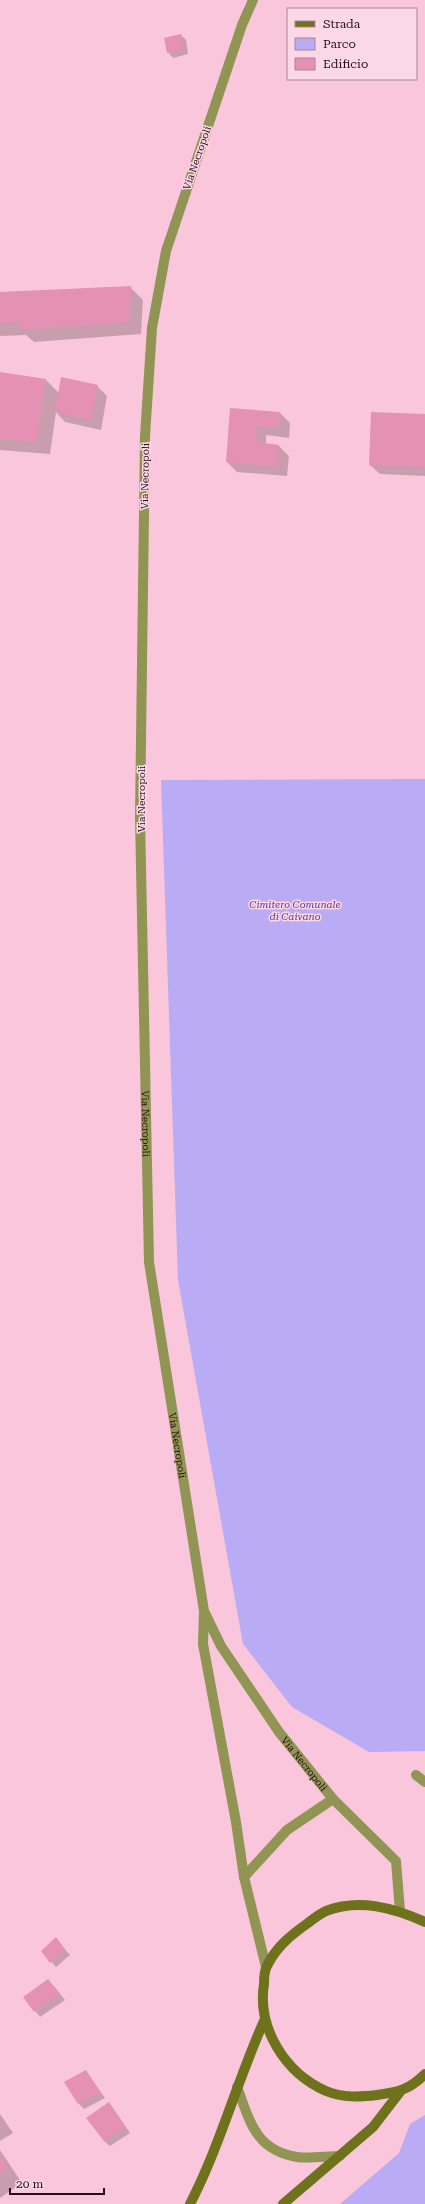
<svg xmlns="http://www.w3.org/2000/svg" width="425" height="2204" viewBox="0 0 425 2204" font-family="'Roboto Serif',serif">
	<rect width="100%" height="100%" fill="#fac6db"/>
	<path fill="#b9abf4" d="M425,779V1751L369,1752L292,1707L243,1644L178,1280L161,780Z
		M425,2115V2204H340L399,2153L410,2124Z"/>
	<path fill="#0003" d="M181,35L186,40L188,54L173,58L168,52Z
		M131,288L143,300L141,334L34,342L26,335L0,336V293Z
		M0,373L46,380L59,393L97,386L107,396L101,430L65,422L56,412L50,454L0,450Z
		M231,409L280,413L290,423L289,438L266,435V444L279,446L289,456L287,476L237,472L227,462Z
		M425,415V476L380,474L370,465Z
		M56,1939L70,1955L56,1967L42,1951Z
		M53,1985L65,2000L40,2017L24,1997Z
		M86,2071L105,2098L84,2109L79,2104Z
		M109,2103L130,2133L110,2146L104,2141Z
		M0,2114L13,2133L0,2141Z
		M0,2150L22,2183L0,2198Z"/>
	<path fill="#e491b5" d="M181,34L184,49L167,53L164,38Z
		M131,286L129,322L20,330L19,322L0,323V292Z
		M0,372L46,379L37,442L0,439Z
		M61,377L98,385L91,420L55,412Z
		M230,408L280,412V428L257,426L256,442L279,445L278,467L226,462Z
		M371,412L425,414V467L369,465Z
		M56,1937L65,1949L50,1963L41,1951Z
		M48,1979L60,1994L34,2012L23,1997Z
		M86,2070L100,2092L78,2104L64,2082Z
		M109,2102L126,2127L104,2141L86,2118Z
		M0,2156L8,2169L0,2174Z"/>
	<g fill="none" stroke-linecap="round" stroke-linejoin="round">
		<g stroke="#909553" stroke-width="10">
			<path id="s1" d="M253,0L242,25L166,251L152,328L145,436L140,817L149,1262L204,1611L203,1644L236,1822L244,1877L266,1967"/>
			<path id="s2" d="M205,1613L221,1646L279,1732L333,1799L396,1861L400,1911"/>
			<path d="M416,1775L425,1782"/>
			<path d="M244,1877L287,1830L333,1799"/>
			<path d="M237,2087C250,2121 255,2150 297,2157C307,2159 328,2156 340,2156"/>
		</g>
		<path stroke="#6e721b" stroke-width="10" d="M425,1922C394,1908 359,1898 326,1911C320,1914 313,1919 308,1923C291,1935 276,1947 267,1966C264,1971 264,1978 264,1984C257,2028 285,2073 326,2091C343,2098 360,2097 377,2095C398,2092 409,2090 425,2074
			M190,2204C220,2146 237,2081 264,2021
			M283,2204L373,2127L400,2092"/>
	</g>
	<g text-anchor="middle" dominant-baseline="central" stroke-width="3" stroke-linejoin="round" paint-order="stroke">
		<g font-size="10" fill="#290b1a" stroke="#fcd8e6">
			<text transform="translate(197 158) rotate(-71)">Via Necropoli</text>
			<text transform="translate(145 476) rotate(-89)">Via Necropoli</text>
			<text transform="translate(141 799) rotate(-90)">Via Necropoli</text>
			<text stroke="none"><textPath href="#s1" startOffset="1140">Via Necropoli</textPath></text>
			<text stroke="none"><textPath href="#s1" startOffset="1464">Via Necropoli</textPath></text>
			<text stroke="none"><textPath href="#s2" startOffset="181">Via Necropoli</textPath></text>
		</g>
		<g font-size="10" font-style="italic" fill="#5835a2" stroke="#fcd8e6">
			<text x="295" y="904">Cimitero Comunale<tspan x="295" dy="12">di Caivano</tspan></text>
		</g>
	</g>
	<rect x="287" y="8" width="130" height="72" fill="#fcd8e6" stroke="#a88694"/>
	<rect x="295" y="21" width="20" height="6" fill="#6e721b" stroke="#a88694"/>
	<text x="323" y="28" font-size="12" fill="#290b1a">Strada</text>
	<rect x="295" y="38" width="20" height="12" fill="#b9abf4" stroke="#a88694"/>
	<text x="323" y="48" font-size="12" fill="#290b1a">Parco</text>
	<rect x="295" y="58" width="20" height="12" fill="#e491b5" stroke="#a88694"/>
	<text x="323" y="68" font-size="12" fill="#290b1a">Edificio</text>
	<path d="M10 2188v6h94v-6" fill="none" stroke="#290b1a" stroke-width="2"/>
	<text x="16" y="2188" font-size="12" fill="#290b1a" stroke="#fcd8e6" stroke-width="3" paint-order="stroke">20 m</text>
</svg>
